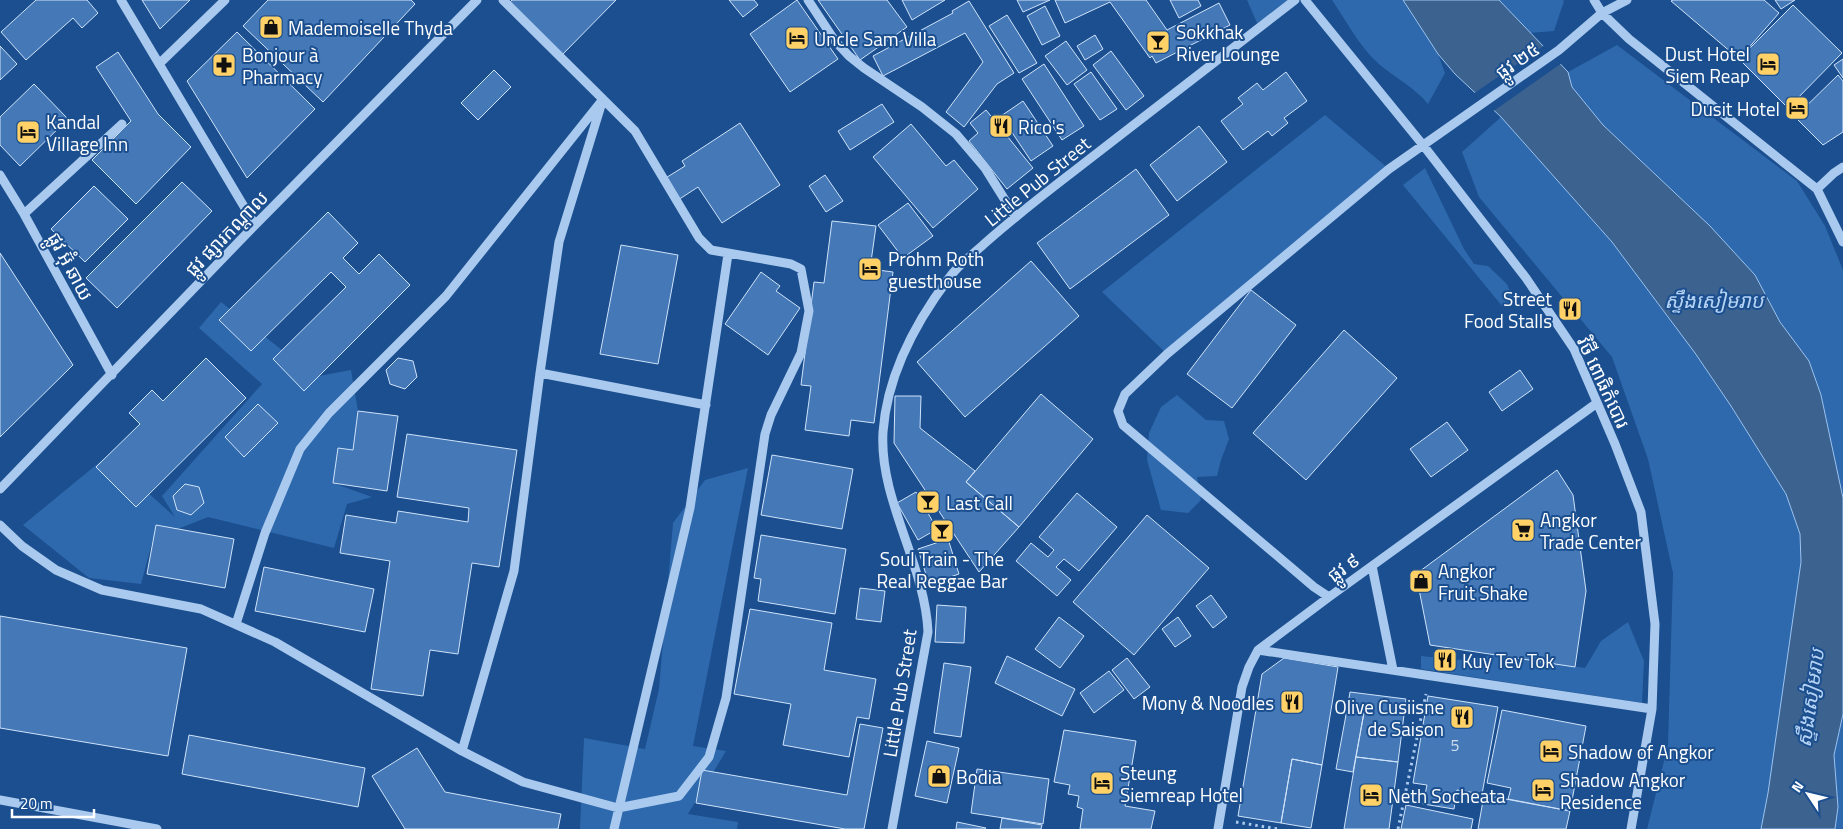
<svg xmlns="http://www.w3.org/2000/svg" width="1843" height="829" viewBox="0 0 1843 829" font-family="'Titillium Web','Noto Sans Khmer',sans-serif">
	<rect width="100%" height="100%" fill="#1b4f8f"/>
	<path fill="#2e69ad" d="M1247,0H1291L1257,23Z
		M1332,0H1403L1438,54L1445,73L1428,104C1415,88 1397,79 1380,65C1360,48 1347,22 1332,0Z
		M1499,0H1563L1564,1L1554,31L1529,33Z
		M1617,45L1797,181L1825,226L1843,270V498L1821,395L1809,362L1780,322L1755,275L1669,187L1603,125L1572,87L1568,72Z
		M1325,115L1389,169L1167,354L1102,292Z
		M1501,117L1612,242L1695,353L1731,406L1786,494L1800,534L1801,562L1768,793L1761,829H1647L1668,745L1673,573L1648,459L1612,357L1479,197L1462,152Z
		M1425,168L1464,249L1474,264L1488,266L1507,284L1514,301L1508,307L1502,306L1403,185Z
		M221,302L282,350L319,376L351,370L358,411L353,450L337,456L333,483L372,497L347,504L334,548L208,517L153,539L141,584L89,578L23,525L107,456L175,517L162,496L262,384L199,328Z
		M1177,395L1206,420L1224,421L1229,439L1221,460L1217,476L1197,477L1201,500L1188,513L1161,510L1147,460L1149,433L1161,407Z
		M748,468L693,746L726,751L688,814L738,822L737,829H580L584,738L645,749L659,689L673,523L705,480Z
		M1628,622L1644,661L1642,703L1421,669V656L1458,660L1496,655L1585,668L1601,641Z
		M1843,714V829H1835L1838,807L1834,755Z"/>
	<path fill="#3c6290" stroke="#9cc4f0" d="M1403,0H1499L1568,72L1572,87L1603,125L1710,226L1755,275L1780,322L1809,361L1821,395L1843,498V714L1834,755L1838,807L1835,829H1761L1768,793L1801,562L1800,534L1786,494L1731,406L1695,353L1612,242L1501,117L1455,74L1438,54Z"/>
	<path fill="#1b4f8f" d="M1545,45L1562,63L1492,112L1473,94Z"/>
	<path fill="#4478b7" stroke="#cfe3fa" d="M36,0H87L98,13L82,28L73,18L26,60L1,32Z
		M142,0H190L160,29Z
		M268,0H411L415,4L323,102L243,26Z
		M512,0H616L561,56L510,2Z
		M729,0H754L758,5L743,17Z
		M797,0L838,59L790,92L750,34Z
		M818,0H887L907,27L860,60Z
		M902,0H945L912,20Z
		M1017,0H1050L1023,12Z
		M1055,0H1146L1167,30L1219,3L1230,25L1156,63L1152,56L1150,58L1110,2L1065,23Z
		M1170,0H1198L1201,6L1179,18Z
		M1673,0H1764L1779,13L1739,59L1671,1Z
		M1775,0H1795L1781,9Z
		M969,1L1014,73L997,84L964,127L946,112L983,62L965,33L883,76L873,56L953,13L952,11Z
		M1793,5L1842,53L1788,108L1739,59Z
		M1045,6L1060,36L1042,45L1027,16Z
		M1007,15L1037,63L1019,73L989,26Z
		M237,32L315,109L247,178L187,81Z
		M1095,35L1103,49L1085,60L1077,46Z
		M1066,41L1087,70L1067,85L1045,56Z
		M0,46L17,64L0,80Z
		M1111,51L1144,96L1126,110L1093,65Z
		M118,52L158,114L191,147L136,204L92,160L131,121L96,67Z
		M1843,59V78L1834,65Z
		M1044,64L1084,126L1062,140L1022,79Z
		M494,70L511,87L478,120L461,103Z
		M1091,72L1117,109L1100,120L1074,84Z
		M1286,72L1307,101L1284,118L1288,123L1272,136L1268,131L1243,150L1221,121L1243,104L1238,98L1257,83L1263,90Z
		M1838,75L1843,81V132L1823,145L1795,117Z
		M34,84L68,119L20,166L0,145V117Z
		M1023,101L1053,146L1031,161L1001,116Z
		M882,104L894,122L850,150L838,131Z
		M986,110L1033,168L1007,189L969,141L978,133L970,123Z
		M740,123L780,185L722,223L698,187L678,200L664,179L685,166L682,161Z
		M911,124L946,166L954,160L978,189L933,228L873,157Z
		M1199,126L1227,162L1177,201L1150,165Z
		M1136,169L1169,215L1070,289L1037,243Z
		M825,175L843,201L826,212L809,186Z
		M182,182L212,211L117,308L86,278Z
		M94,186L128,219L85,262L51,229Z
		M908,203L933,236L903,258L878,225Z
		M328,212L358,243L343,258L359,274L379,254L410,285L304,391L273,359L346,287L331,272L251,351L219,320Z
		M832,221L876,226L870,269L893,272L874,423L851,420L849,436L805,430L811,386L801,385L814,282L824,283Z
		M621,245L678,255L658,364L600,354Z
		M0,253L73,365L0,437Z
		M1031,261L1079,316L965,417L917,362Z
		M761,272L780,286L776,291L800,308L768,355L725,324Z
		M1251,290L1296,325L1232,408L1187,374Z
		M1344,330L1397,378L1306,480L1253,433Z
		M206,358L246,398L136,507L96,467L140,424L129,413L152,390L163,401Z
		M398,358L413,361L417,377L405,389L390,384L386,370Z
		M1520,370L1533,389L1502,411L1489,392Z
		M1041,394L1093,439L1019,527L966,482Z
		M895,396H921L920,428L975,471L966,482L1019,527L979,572L894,443Z
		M258,404L278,423L244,457L225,437Z
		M358,411L398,416L387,491L333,483L338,448L353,450Z
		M1447,422L1468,450L1431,477L1410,449Z
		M407,434L517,450L499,567L472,563L458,654L430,650L423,696L371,689L390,561L340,553L346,515L396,523L398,511L468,522L469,508L397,497Z
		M772,455L853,469L842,529L761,515Z
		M1557,470L1573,495L1586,591L1575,667L1430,645L1416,574Z
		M185,484L199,487L204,503L191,515L177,510L173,496Z
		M916,492L937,529L918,540L897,503Z
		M1077,493L1117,527L1079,571L1064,559L1056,567L1071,580L1057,596L1016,561L1031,543L1048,557L1054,550L1039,537Z
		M1147,515L1209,568L1134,655L1073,602Z
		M156,525L234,539L225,588L147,574Z
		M761,535L846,549L835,614L758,601L761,579L754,578Z
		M948,539L959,574L929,584L918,549Z
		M264,567L374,589L365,632L255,611Z
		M860,588L885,591L881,622L856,619Z
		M1211,595L1227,617L1213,628L1196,606Z
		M937,605L966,607L964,643L935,642Z
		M750,609L832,623L824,670L876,679L869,719L857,717L849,757L783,745L791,704L734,694Z
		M0,616L187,648L168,756L0,728Z
		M1059,617L1084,636L1060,668L1035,649Z
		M1178,617L1191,636L1175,647L1162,629Z
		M1007,656L1075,689L1062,716L995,683Z
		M1127,658L1150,687L1134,699L1112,670Z
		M1284,658L1338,667L1322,765L1292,759L1281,823L1238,816L1262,674Z
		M944,663L971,667L961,737L934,733Z
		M1109,671L1124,690L1094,713L1080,693Z
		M1350,692L1406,699L1398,762L1356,757L1365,707L1348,704Z
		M1428,696L1498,707L1482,794L1457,790L1454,809L1423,804L1427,785L1413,783Z
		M1348,704L1365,707L1353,772L1336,769Z
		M1502,710L1586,726L1570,811L1508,799L1511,788L1487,783Z
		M860,724L883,728L864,829H845L696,803L702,770L847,795Z
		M1064,730L1136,741L1125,806L1155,811L1151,829H1080L1083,809L1077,807L1079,796L1068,794L1070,785L1054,782Z
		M189,735L365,768L358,807L182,774Z
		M927,741L959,748L947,803L915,796Z
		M417,748L445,792L561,814L558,829H405L372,776Z
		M1356,757L1398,762L1389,829H1344Z
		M1292,759L1322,765L1311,828L1281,823Z
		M977,769L1049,779L1043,824L971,813Z
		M1484,795L1570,811L1566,829H1478Z
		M1406,805L1473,819L1471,829H1401Z
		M1002,818L1042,825L1041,829H1000Z
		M957,822L986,828L985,829H956Z"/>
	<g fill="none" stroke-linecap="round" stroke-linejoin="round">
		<path stroke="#a9c9ee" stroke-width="3" stroke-dasharray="2.5 4" stroke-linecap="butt" d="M1236,822L1278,829
			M1398,829L1426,694"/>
		<path stroke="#a9c9ee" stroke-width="9" d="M121,0L255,225
			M808,0L835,41L849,56L864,68L922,107L956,134L985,168L1015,216
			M1305,0L1423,145L1526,278L1574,349L1615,444L1641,512L1655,624L1652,709L1631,829
			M1594,0L1602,13L1629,39L1817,189L1843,242
			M159,64L225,0
			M0,175L24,214L112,375
			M1817,189L1834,173L1843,167
			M24,214L122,124
			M540,373L706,405
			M0,489L255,225L477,0
			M0,525L22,546L56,570L102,590L201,609L275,642L462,751L523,782L618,808L679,796L709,757L726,698L765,434L771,415L801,353L809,311L801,269L791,264L711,250L699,238L635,131L503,0
			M1372,566L1393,670
			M1329,597L1314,587L1123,425L1118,411L1125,394L1167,354L1389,169L1559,50L1602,13L1627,0
			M236,624L265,533L300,449L329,413L446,296L600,103
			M1258,650L1652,709
			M462,751L514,571L540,373L559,242L603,99
			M0,800L157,829
			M614,829L690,508L728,254
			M892,829L928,632C925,564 879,500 883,432C887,376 915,323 949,278C958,265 972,255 984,244C1013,218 1043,195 1074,171C1148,114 1222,57 1295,0
			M1218,829L1242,687L1249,667L1258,650L1329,597L1597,403"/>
	</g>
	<defs>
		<g id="shop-square" transform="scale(1.25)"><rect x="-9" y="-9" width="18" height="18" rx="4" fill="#ffd166" stroke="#1b4f8f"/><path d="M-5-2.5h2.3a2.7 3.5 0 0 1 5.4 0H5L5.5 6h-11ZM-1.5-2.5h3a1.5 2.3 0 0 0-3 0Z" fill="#111"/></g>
		<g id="hotel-square" transform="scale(1.25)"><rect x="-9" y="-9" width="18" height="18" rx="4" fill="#ffd166" stroke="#1b4f8f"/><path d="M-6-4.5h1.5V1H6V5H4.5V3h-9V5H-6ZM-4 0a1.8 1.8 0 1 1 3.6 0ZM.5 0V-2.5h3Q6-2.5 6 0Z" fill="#111"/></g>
		<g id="bar-square" transform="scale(1.25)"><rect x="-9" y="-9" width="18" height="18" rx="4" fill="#ffd166" stroke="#1b4f8f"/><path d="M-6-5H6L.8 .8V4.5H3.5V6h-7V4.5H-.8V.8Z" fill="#111"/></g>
		<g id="pharmacy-square" transform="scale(1.25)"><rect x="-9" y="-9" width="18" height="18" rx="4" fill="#ffd166" stroke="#1b4f8f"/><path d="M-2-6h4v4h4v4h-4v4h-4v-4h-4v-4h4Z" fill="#111"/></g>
		<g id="restaurant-square" transform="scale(1.25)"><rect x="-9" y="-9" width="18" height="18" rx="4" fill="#ffd166" stroke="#1b4f8f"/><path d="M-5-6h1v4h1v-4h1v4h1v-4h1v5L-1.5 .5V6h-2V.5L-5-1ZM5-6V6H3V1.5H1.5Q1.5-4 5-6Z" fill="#111"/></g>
		<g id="supermarket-square" transform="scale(1.25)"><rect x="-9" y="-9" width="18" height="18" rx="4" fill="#ffd166" stroke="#1b4f8f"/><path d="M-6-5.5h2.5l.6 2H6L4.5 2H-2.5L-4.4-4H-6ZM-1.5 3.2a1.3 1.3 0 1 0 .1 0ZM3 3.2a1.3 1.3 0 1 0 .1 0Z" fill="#111"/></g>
	</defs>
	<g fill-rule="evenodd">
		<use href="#shop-square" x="271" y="27"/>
		<use href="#hotel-square" x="797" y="38"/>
		<use href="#bar-square" x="1158" y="42"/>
		<use href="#hotel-square" x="1768" y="64"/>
		<use href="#pharmacy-square" x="224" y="65"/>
		<use href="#hotel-square" x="1797" y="108"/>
		<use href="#restaurant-square" x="1001" y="126"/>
		<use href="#hotel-square" x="28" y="132"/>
		<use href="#hotel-square" x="870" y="269"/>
		<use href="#restaurant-square" x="1570" y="309"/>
		<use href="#bar-square" x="928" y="502"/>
		<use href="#supermarket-square" x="1523" y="530"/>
		<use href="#bar-square" x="942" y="531"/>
		<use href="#shop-square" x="1421" y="581"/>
		<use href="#restaurant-square" x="1445" y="660"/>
		<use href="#restaurant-square" x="1292" y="702"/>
		<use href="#restaurant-square" x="1462" y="717"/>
		<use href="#hotel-square" x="1551" y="751"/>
		<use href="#shop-square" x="939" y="776"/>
		<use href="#hotel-square" x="1102" y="783"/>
		<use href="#hotel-square" x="1543" y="790"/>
		<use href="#hotel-square" x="1371" y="795"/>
	</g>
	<g text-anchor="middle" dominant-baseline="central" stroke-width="4" stroke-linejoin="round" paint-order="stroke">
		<g font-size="16" fill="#d0dded">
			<text x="1455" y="745">5</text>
		</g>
		<g font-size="19" fill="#fff" stroke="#1b4f8f" text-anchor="start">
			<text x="288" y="27">Mademoiselle Thyda</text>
			<text x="1176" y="31">Sokkhak<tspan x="1176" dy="22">River Lounge</tspan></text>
			<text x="814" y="38">Uncle Sam Villa</text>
			<text x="1750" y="53" text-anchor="end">Dust Hotel<tspan x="1750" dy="22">Siem Reap</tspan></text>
			<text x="242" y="54">Bonjour à<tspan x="242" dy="22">Pharmacy</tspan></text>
			<text x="1780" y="108" text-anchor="end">Dusit Hotel</text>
			<text x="46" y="121">Kandal<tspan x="46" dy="22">Village Inn</tspan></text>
			<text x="1018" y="126">Rico's</text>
			<text x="888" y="258">Prohm Roth<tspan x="888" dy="22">guesthouse</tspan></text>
			<text x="1552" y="298" text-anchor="end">Street<tspan x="1552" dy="22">Food Stalls</tspan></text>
			<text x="946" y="502">Last Call</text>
			<text x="1540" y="519">Angkor<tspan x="1540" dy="22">Trade Center</tspan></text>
			<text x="942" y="558" text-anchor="middle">Soul Train - The<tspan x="942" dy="22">Real Reggae Bar</tspan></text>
			<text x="1438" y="570">Angkor<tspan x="1438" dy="22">Fruit Shake</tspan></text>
			<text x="1462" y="660">Kuy Tev Tok</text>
			<text x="1274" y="702" text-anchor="end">Mony &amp; Noodles</text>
			<text x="1444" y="706" text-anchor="end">Olive Cusiisne<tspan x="1444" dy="22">de Saison</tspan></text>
			<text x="1568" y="751">Shadow of Angkor</text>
			<text x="1120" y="772">Steung<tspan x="1120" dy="22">Siemreap Hotel</tspan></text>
			<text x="956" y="776">Bodia</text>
			<text x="1560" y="779">Shadow Angkor<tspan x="1560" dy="22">Residence</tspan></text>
			<text x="1388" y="795">Neth Socheata</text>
		</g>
		<g font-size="19" fill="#fff" stroke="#1b4f8f">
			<text transform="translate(1517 60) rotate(-35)">ផ្លូវ ២៥</text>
			<text transform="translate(1037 181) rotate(-39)">Little Pub Street</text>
			<text transform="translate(226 233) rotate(-46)">ផ្លូវ ផ្សារកណ្តាល</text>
			<text transform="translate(71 266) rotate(62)">ផ្លូវ អ៊ុំ ឆាយ</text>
			<text transform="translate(1604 382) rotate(65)">វិថី ពោធិកំបោរ</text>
			<text transform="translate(1343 567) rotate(-36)">ផ្លូវ ៩</text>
			<text transform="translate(899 693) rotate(-81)">Little Pub Street</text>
		</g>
		<g font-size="20" font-style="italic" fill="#b5d3f5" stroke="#1b4f8f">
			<text x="1714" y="300">ស្ទឹងសៀមរាប</text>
			<text transform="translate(1810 698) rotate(-82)">ស្ទឹងសៀមរាប</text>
		</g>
	</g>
	<g transform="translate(1808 794) rotate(305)" stroke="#1b4f8f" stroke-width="4" paint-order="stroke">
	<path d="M0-4L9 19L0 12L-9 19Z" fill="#ffffff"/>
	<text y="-8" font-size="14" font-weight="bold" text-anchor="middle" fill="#ffffff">N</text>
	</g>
	<path d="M12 809v8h82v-8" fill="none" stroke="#ffffff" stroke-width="2.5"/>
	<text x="20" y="809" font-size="15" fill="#ffffff" stroke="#1b4f8f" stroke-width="4" paint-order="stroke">20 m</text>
</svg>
